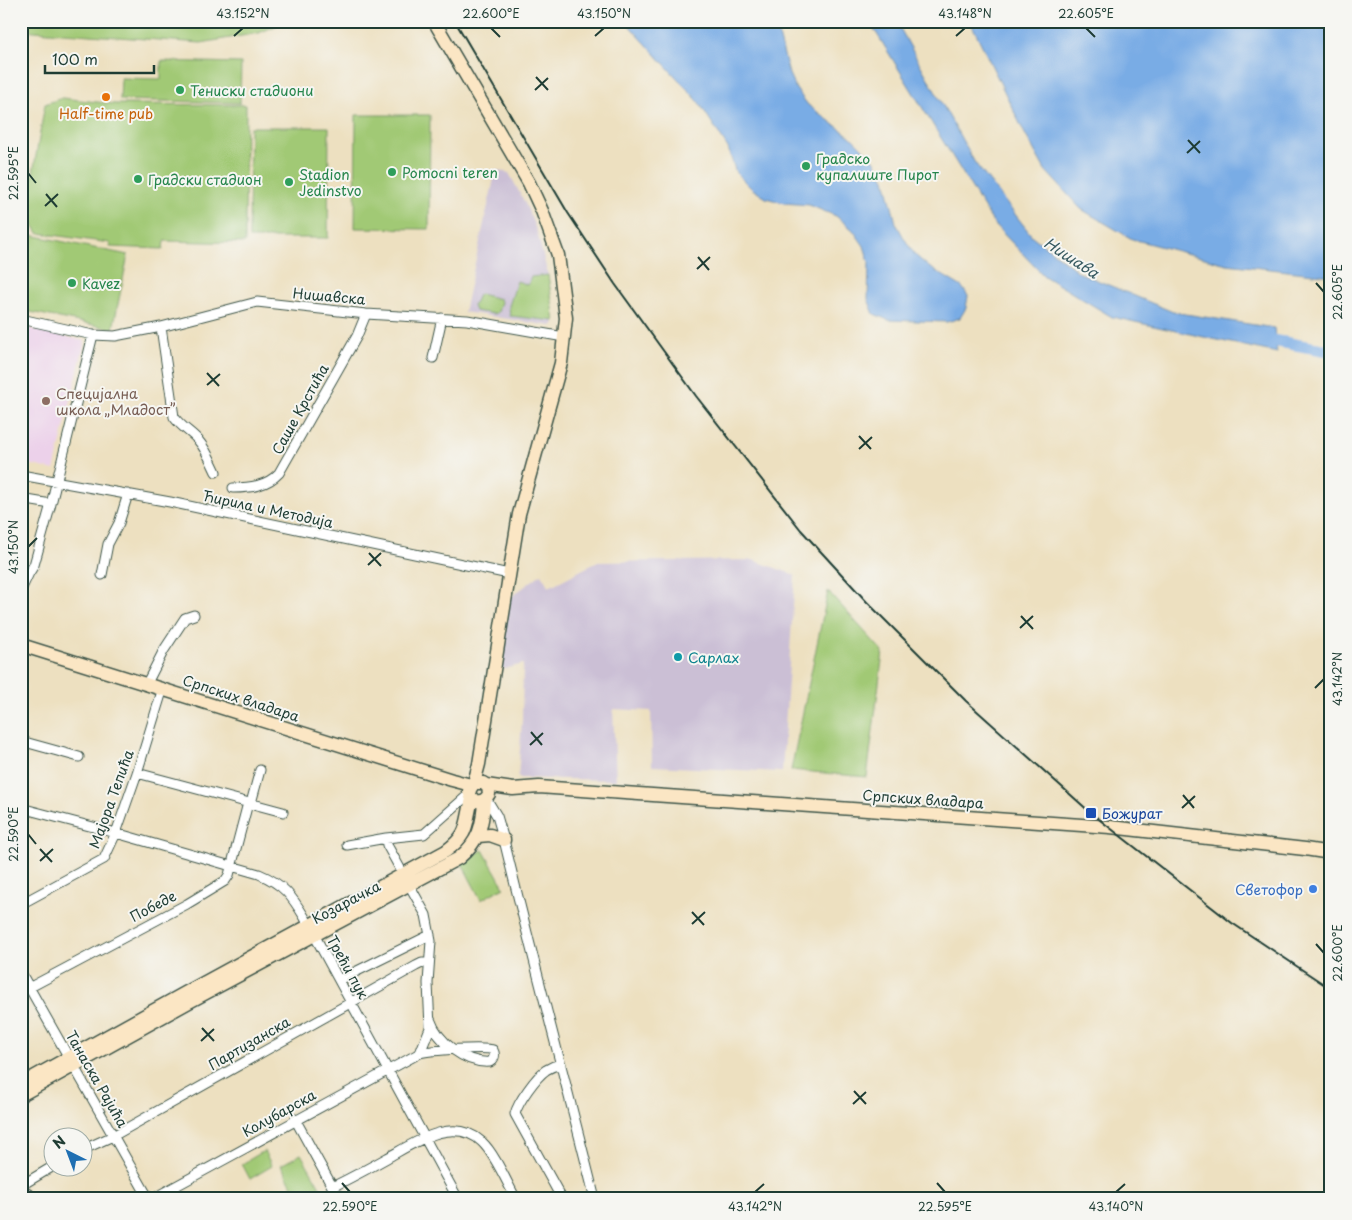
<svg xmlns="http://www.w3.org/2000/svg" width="1352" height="1220" viewBox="0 0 1352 1220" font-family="'Playpen Sans',sans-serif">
	<rect width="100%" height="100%" fill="#f6f6f2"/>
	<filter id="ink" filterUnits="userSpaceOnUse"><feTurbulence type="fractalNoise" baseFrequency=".02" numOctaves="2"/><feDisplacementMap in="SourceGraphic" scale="10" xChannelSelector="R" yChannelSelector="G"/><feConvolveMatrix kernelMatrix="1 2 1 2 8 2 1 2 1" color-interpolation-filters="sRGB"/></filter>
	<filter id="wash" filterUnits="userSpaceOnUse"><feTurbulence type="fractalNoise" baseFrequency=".0096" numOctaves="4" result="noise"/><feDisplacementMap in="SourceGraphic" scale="20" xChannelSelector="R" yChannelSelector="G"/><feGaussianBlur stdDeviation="1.12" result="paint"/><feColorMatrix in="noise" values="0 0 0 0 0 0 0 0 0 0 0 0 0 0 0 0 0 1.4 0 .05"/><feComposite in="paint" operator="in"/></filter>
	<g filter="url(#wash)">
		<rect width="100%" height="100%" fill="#ede0c0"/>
		<path fill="#ecd1ea" d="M21,326L85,341L54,470L21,462Z"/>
		<path fill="#cbbfd5" d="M496,170L509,173L525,203L537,232L548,275L555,323L552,326L464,312Z
			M753,560L795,575L782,772L652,766L651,711L613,709L616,780L518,778L522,720L523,664L497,671L507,600L541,574L549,587L597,562Z"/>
		<path fill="#a1c974" stroke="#608354" d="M21,21H287L259,33L201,43L21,30Z
			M161,61L241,63L240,103L120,100L121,78L161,79Z
			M62,98L115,104L246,105L245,243L164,241L163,249L110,247V243L38,233L26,213L45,104Z
			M356,115H430L429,229L355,228Z
			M250,127H329L328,238H249Z
			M21,233L128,255L113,329L21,310Z
			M548,275L555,321L510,316L509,306L517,281L528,285L531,277Z
			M480,294L500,299L501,302L498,312L494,314L475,311L473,306L478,295Z
			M828,591L883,652L867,777L791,770Z
			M483,850L504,887L481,900L461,862Z
			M264,1151L272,1166L250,1179L242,1164Z
			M301,1154L324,1194L316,1199H299L281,1165Z"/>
		<path fill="#79ace5" stroke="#4c748c" d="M625,21H771L779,36L789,74L796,89L808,105L851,137L874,160L885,179L896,223L904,238L915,255L929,267L962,287L968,296L966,308L960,318L947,322L888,320L874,314L868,299L869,262L864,246L853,230L836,216L809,205L784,203L766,198L751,188L736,173L728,148L698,101Z
			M869,21H896L975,163L1032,236L1080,273L1173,312L1274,328L1277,353L1112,317L1044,276L994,224Z
			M970,21H1331V276L1227,264L1132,239L1081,209L1045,170L1024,132Z"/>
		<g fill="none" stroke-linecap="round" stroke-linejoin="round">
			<path stroke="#79ace5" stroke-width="12" d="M1259,338L1331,351"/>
		</g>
	</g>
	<g filter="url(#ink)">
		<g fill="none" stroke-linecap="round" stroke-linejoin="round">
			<g stroke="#3e5549" stroke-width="11">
				<path id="street" d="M21,319L93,335L115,336L161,327L257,302L366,314L467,320L564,337
					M161,327L174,417C182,428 190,431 198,440C206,449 211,461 216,472
					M433,358L442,318
					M21,475L170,502L509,574
					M233,488C250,488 267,486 279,473L357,336L366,314
					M21,499L51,504
					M102,575L108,544L119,523L128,494
					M21,590L29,573L34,565L51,504L93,335
					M147,683L164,650L185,618L194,615
					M21,741L79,757
					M137,773L283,812
					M486,798L497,816L504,840C533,960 565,1079 595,1199
					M251,803L260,770
					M21,808L116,833L259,874C283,884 292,896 305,918L458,1199
					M386,838L387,845L426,915L431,941L428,983L430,1028L420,1053
					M347,845L386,838L424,834L469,794
					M21,904L104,859L116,833L137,773L163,688
					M21,973L149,1199
					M339,980L430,935
					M21,992L187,904L225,881L229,875L248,803
					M561,1064C556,1065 551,1067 546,1070C536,1077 518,1102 515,1114L562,1199
					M295,1119L339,1199
					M82,1150L113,1136L416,966L422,963H429
					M332,1187C351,1178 369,1168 387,1158C414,1143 454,1115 482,1142C495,1154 507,1183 516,1199
					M37,1199L22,1190V1185L52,1167
					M152,1199L420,1053C429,1050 487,1047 493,1050C496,1055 494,1059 490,1062C465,1064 438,1042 430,1019"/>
			</g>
			<g stroke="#3e5549" stroke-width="15">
				<path id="secondary" d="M434,21L529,183L542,211L558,255L566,318L561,363L519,514L479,764L474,783L469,791C471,803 483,805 489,794L488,787L483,783H474
					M21,645L452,780L471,785
					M486,785L513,789L539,787L1110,827L1305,849L1331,853
					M478,836L490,835L504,840
					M21,1084L185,993L446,851C470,833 465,825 472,799
					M21,1095L189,1002L459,858C479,841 483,826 484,800"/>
			</g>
			<use href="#street" stroke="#fff" stroke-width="9"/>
			<use href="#secondary" stroke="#fbe6c4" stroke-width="12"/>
			<path stroke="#1f3d34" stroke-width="2" d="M455,21L568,213L615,284L696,396L801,530L867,602L966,701L1091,813L1232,923L1331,989"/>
		</g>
	</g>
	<path fill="none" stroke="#1f3d34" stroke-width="2" d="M491,28L500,37M1086,28L1095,37M234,36L243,28M595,36L604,28M956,36L965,28M536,77L548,90M535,90L548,78M1188,140L1200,153M1187,153L1200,141M28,173L36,183M46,194L57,207M45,206L58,194M698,257L709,270M697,269L710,257M1316,283L1324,292M207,373L219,386M207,385L220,374M859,436L871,449M859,449L872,437M28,547L37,538M369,553L381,566M368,565L381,553M1021,616L1033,629M1020,628L1033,616M1315,688L1324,679M531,732L542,745M530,745L543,733M1183,795L1194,808M1182,808L1195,796M28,834L36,844M40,849L52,862M40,861L53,849M692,912L704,925M692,924L705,912M1316,944L1324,953M202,1028L214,1041M201,1041L214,1029M854,1091L866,1104M853,1104L866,1092M342,1183L350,1192M937,1183L945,1192M755,1192L764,1184M1116,1192L1125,1184"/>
	<g fill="#2e9e5b" stroke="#f6f6f2" stroke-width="2">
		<circle cx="180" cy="90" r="5"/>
		<circle cx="806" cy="166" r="5"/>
		<circle cx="392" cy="172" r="5"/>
		<circle cx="138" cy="179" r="5"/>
		<circle cx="289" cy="182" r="5"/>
		<circle cx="72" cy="283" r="5"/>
	</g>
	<circle fill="#e8710a" stroke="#f6f6f2" stroke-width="2" cx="106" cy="97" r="5"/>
	<circle fill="#8d6e63" stroke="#f6f6f2" stroke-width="2" cx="46" cy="401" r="5"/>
	<circle fill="#0f9aa8" stroke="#f6f6f2" stroke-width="2" cx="678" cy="657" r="5"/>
	<rect fill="#1a4fb4" stroke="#f6f6f2" stroke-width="2" x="1085" y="807" width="12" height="12" rx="2.5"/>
	<circle fill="#3f7fe0" stroke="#f6f6f2" stroke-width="2" cx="1313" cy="889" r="5"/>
	<g text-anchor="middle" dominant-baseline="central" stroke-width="4" stroke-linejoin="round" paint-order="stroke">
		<g font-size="14" fill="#27864d" stroke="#f6f6f2" text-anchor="start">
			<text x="190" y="90">Тениски стадиони</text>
			<text x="816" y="158">Градско<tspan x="816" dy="16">купалиште Пирот</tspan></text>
			<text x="402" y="172">Pomocni teren</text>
			<text x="299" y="174">Stadion<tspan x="299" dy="16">Jedinstvo</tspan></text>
			<text x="148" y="179">Градски стадион</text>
			<text x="82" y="283">Kavez</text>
		</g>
		<g font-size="14" fill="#c56008" stroke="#f6f6f2">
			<text x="106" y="113">Half-time pub</text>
		</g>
		<g font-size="14" fill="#1f3d34" stroke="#f6f6f2">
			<text transform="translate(329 296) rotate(5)">Нишавска</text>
			<text transform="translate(300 409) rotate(-61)">Саше Крстића</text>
			<text transform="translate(268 509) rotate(12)">Ћирила и Методија</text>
			<text transform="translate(241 698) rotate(18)">Српских владара</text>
			<text transform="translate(111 799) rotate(-70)">Мајора Тепића</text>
			<text transform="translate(923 799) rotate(4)">Српских владара</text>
			<text transform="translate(346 902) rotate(-28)">Козарачка</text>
			<text transform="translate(153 906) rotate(-28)">Победе</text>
			<text transform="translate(348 967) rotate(61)">Трећи пук</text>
			<text transform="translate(249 1043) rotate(-30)">Партизанска</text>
			<text transform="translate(97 1079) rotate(60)">Танаска Рајића</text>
			<text transform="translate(279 1113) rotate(-29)">Колубарска</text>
		</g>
		<g font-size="14" fill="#785e54" stroke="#f6f6f2" text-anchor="start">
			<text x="56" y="393">Специјална<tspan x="56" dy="16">школа „Младост”</tspan></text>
		</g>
		<g font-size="14" fill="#0d838f" stroke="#f6f6f2" text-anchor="start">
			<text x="688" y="657">Сарлах</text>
		</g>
		<g font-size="14" fill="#164399" stroke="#f6f6f2" text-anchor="start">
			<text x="1102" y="813">Божурат</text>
		</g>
		<g font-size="14" fill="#366cbe" stroke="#f6f6f2" text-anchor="end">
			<text x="1303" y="889">Светофор</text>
		</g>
		<g font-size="15" font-style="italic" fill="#365960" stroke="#f6f6f2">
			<text transform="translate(1072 257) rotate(33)">Нишава</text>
		</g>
	</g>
	<rect width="1352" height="1220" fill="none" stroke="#f6f6f2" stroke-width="55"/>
	<g transform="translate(68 1152) rotate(318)"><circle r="24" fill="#f6f6f2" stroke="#a0aca6"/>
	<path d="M0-4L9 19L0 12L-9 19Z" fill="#1f6fb2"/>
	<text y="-8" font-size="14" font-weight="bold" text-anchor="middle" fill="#1f3d34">N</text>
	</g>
	<path d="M45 65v8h109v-8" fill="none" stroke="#1f3d34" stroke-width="2.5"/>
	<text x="52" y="65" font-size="15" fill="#1f3d34" stroke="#f6f6f2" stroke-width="4" paint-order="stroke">100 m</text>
	<rect x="28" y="28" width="1296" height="1164" fill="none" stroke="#1f3d34" stroke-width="2"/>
	<g font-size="12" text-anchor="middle" fill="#1f3d34">
		<text x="243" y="18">43.152°N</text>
		<text x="491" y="18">22.600°E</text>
		<text x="604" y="18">43.150°N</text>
		<text x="965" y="18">43.148°N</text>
		<text x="1086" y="18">22.605°E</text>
		<text transform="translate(14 173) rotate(-90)" y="4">22.595°E</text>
		<text transform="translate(1338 292) rotate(-90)" y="4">22.605°E</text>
		<text transform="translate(14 547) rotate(-90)" y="4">43.150°N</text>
		<text transform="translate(1338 679) rotate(-90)" y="4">43.142°N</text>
		<text transform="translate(14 834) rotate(-90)" y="4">22.590°E</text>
		<text transform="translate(1338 953) rotate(-90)" y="4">22.600°E</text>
		<text x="350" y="1211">22.590°E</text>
		<text x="755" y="1211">43.142°N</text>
		<text x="945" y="1211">22.595°E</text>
		<text x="1116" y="1211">43.140°N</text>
	</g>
</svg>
